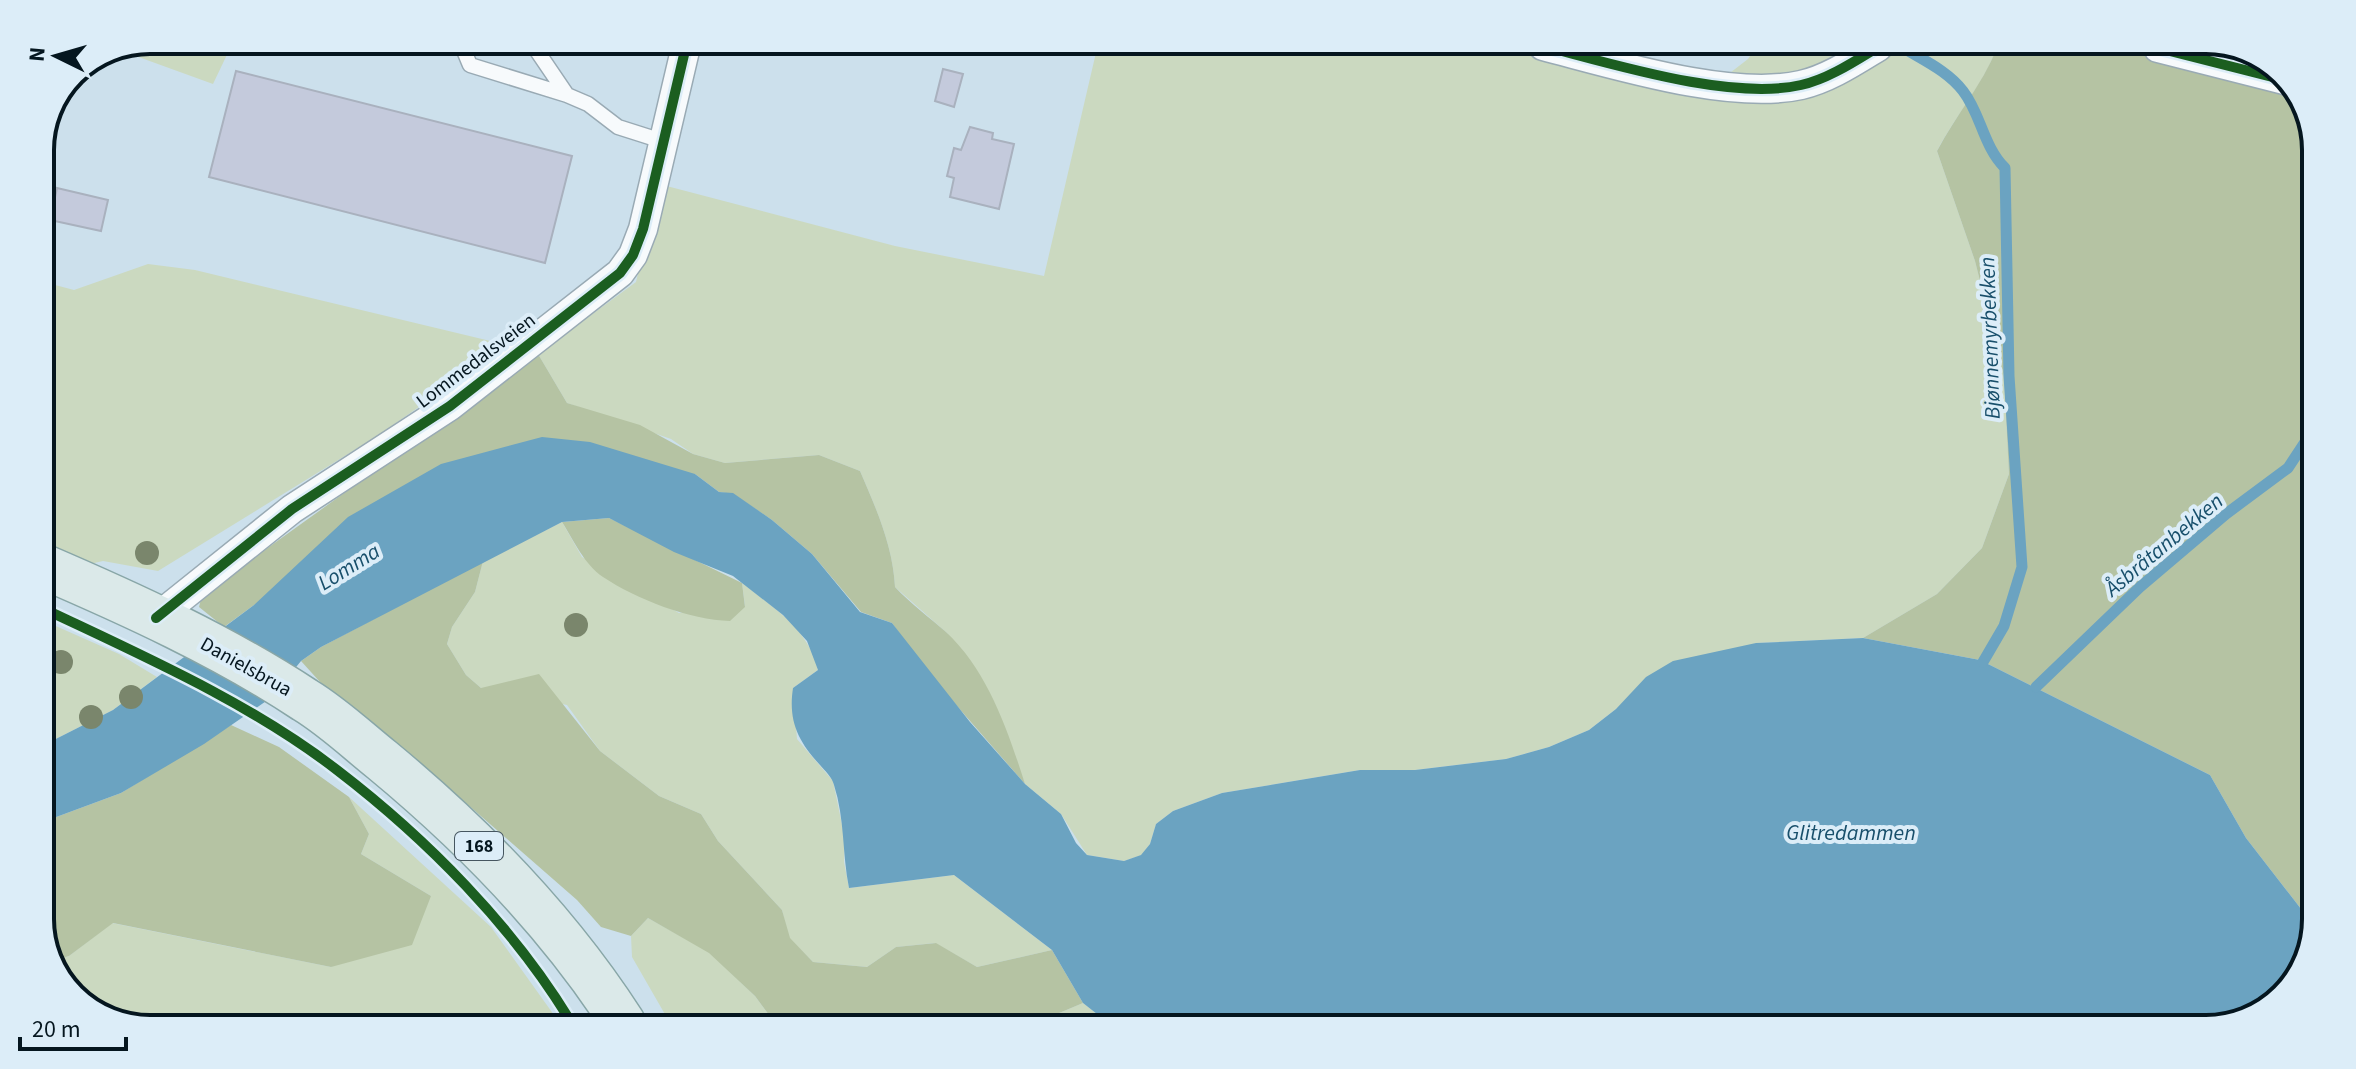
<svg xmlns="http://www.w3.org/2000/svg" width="2356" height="1069" viewBox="0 0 2356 1069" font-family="'Source Sans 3',sans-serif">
	<rect width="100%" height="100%" fill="#cce0ec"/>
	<path fill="#cbd9c0" d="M150,40H234L213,84L122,51Z
		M1098,44L1575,46L1726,76L1748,59L1756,47L1997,48C1982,86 1956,115 1937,151L1975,261L2004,376L2009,474L1982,548L1937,594L1863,638L1756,643L1616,709L1589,730L1549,747L1506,759L1415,770H1360L1222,793L1173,811L1156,824L1150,844L1142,855L1124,861L1087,855L1061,814L1025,784L994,702L947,633L895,587C893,546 876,508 860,471L819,455L725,463L693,454L671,439L567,403L538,354L636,282L659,184L895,246L1044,276Z
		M148,264L195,270L507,345L379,435L158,571L103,561L90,564L40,545V281L74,290Z
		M562,522L582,557L679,613L745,606L742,583C773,607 809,629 818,670L793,688L797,739L833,781L845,839L844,862L849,888L954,875L1052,950L977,967L935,943L896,947L867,967L813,962L789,938L782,910L718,841L701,814L659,796L600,751L567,705L481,688L466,675L447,644L452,627L475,592L483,561Z
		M40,619L119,654L157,677L113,710L40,747Z
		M349,797L491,927L559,1022L108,1020L59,980L52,961L69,956L112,923L331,967L431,896L361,854L369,834Z
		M648,918L709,952L755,996L772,1019L781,1023H670L632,957L631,936Z
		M1083,1003L1111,1025L1033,1024Z
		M927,1015L1007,1024H869Z"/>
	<path fill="#b5c3a3" d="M1997,48L2248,49L2297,89L2316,143L2308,918L2246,838L2210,775L1980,660L1863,638L1937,594L1982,548L2009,474L2004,376L1975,261L1937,151C1956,115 1982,85 1997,48Z
		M538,354L567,403L640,425L693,454L725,463L819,455L860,471C876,508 893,546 895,587C911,604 929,617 946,632C988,671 1008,731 1025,784L923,667L892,623L861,612L812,554L772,520L733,494L719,492L695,474L254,605L224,627L199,607L202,595Z
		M609,518L742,583L745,607L730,621C690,620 636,599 603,577C584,564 574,541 562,522Z
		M483,561L475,592L452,627L447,644L466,675L481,688L539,674L600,751L659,796L701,814L718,841L782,910L790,938L813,962L867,967L896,947L936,943L977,967L1052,950L1083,1003L1033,1024L927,1015L869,1024L781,1023L772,1019L755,996L709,953L648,918L631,936L601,927L577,900L412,756L330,693L301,661L321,647Z
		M231,725L279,747L349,797L369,834L361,854L431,896L412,945L331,967L113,923L69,956L52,961L40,927V823L121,793Z"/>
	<path fill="#6ba3c1" d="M542,437L590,442L695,474L719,492L733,493L772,520L812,554L860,612L892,623L970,722L1025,784L1061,814L1076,843L1087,855L1124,861L1141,855L1150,844L1156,824L1173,811L1222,793L1360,770H1415L1506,759L1549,747L1589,730L1616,709L1646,677L1673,661L1756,643L1863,638L1980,660L2210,775L2246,838L2308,918L2307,961L2267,1010L2206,1029L1111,1025L1083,1003L1052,950L954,875L849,888C842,854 845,819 834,785C832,777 825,771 820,765C798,741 788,721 793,688L818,670L807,641L783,615L733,576L674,552L609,518L562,522L321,647L301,661L272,697L204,744L121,793L40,823V747L113,710L254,605L348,517L441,464Z"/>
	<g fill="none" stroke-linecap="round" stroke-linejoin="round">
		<path stroke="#6ba3c1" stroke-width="11" d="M1902,47C1923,60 1948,71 1963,91C1981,114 1983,146 2005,168L2009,376L2022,567L2004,626L1983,662
			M2036,687L2140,587L2226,514L2288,468L2313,430"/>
	</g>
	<path fill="#c4cadc" stroke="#a9b1be" stroke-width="2" d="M943,69L963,74L954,107L935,101Z
		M236,71L572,156L545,263L209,177Z
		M970,127L993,133L992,139L1014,144L999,209L950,197L954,178L947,176L954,148L961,150Z
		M40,185L57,188L50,220L40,218Z
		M57,188L108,200L101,231L50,220Z"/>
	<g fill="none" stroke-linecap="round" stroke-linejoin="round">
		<g stroke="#99aab4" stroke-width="17">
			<path id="lane" d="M460,41L470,65L567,95L588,104L618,127L662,141
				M531,42L567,95"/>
		</g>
		<g stroke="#99aab4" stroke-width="31">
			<path id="street" d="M1543,46C1613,64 1731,101 1801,85C1828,79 1855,61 1878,47
				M2158,48L2288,81
				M156,618L292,509L450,406L620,273L633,255L643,229L687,42"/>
		</g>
		<g stroke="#88a6a7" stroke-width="47">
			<path id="primary" d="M40,565C131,604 223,646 305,700C333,717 357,740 382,760C474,836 558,922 623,1023"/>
		</g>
		<use href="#lane" stroke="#f7fafc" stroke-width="14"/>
		<use href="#street" stroke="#f7fafc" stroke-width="28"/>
		<use href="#primary" stroke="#dbe9e9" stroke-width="44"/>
		<g stroke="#dcedf8" stroke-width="15">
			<path id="cycleway" d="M1543,46C1613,64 1731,101 1801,85C1828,79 1855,61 1878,47
				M2158,48L2288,81
				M40,607C141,655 249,702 337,770C427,839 513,926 571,1022
				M156,618L292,509L450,406L620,273L633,255L643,229L687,42"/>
		</g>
		<use href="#cycleway" stroke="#1b5e20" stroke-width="10"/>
	</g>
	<g fill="#7a866c">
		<circle cx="147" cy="553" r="12"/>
		<circle cx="576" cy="625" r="12"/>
		<circle cx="61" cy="662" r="12"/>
		<circle cx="131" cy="697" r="12"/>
		<circle cx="91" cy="717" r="12"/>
	</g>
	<g text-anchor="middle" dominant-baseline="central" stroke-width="8" stroke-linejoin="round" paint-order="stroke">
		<rect fill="#dcedf8" stroke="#465660" stroke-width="2" x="455" y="832" width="48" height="28" rx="6"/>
		<g font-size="18" font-weight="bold" fill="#05161f">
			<text x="479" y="846">168</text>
		</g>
		<g font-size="20" fill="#05161f" stroke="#dcedf8">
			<text transform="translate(476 361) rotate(-37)">Lommedalsveien</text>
			<text transform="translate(246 667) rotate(29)">Danielsbrua</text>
		</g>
		<g font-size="22" font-style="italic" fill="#184f6b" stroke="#dcedf8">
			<text transform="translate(1990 338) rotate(-92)">Bjønnemyrbekken</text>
			<text transform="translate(2164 545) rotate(-40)">Åsbråtanbekken</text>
			<text transform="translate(349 567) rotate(-32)">Lomma</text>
			<text x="1851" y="833">Glitredammen</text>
		</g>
	</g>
	<path d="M0 0H2356V1069H0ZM150 54H2206A96 96 0 0 1 2302 150V919A96 96 0 0 1 2206 1015H150A96 96 0 0 1 54 919V150A96 96 0 0 1 150 54Z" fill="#dcedf8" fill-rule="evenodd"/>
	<path fill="none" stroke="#05161f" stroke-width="4" d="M150 54H2206A96 96 0 0 1 2302 150V919A96 96 0 0 1 2206 1015H150A96 96 0 0 1 54 919V150A96 96 0 0 1 150 54Z"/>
	<g transform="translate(56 56) rotate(275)" stroke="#dcedf8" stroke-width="6" paint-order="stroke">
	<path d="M0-6L14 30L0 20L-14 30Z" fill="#05161f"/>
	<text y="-12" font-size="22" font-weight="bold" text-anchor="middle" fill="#05161f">N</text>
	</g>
	<path d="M20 1037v12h106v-12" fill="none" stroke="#05161f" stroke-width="4"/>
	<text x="32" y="1037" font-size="24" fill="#05161f" stroke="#dcedf8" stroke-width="6" paint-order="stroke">20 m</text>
</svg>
